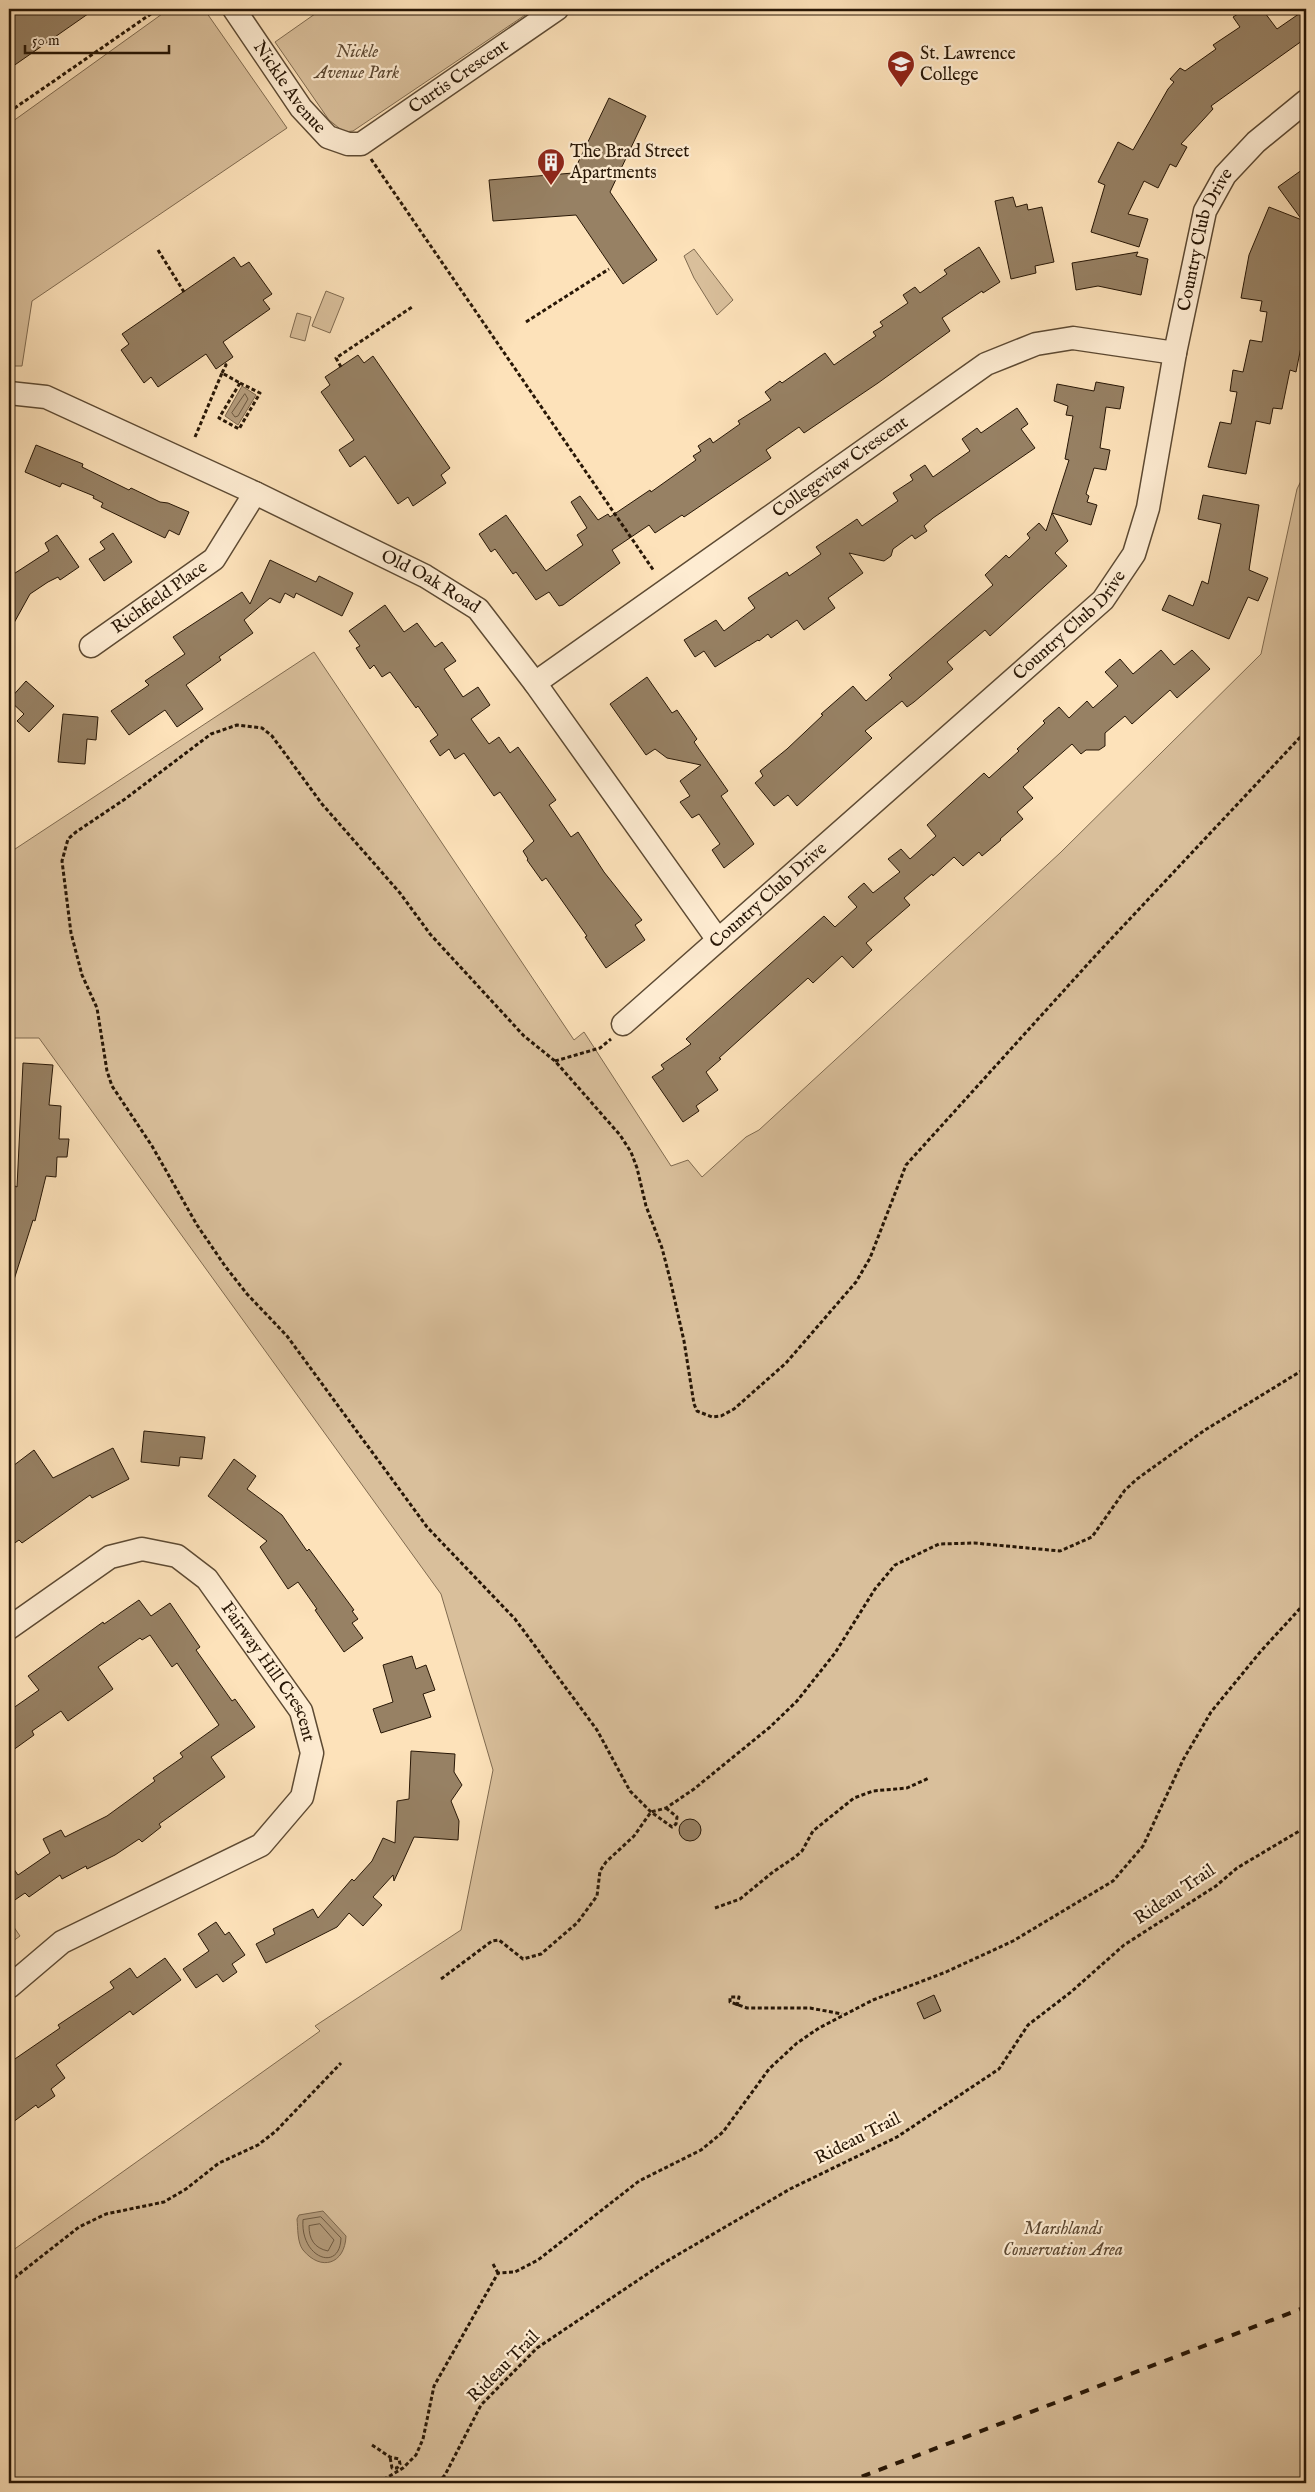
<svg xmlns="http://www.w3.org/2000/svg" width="1315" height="2492" viewBox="0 0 1315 2492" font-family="'IM FELL English',serif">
	<rect width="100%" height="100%" fill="#fde2ba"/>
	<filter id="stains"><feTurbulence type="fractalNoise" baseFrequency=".004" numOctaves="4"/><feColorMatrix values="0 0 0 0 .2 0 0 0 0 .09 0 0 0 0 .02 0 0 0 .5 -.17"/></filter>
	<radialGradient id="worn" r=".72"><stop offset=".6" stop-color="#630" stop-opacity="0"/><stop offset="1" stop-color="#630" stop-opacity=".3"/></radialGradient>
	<path fill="#d9bf9b" stroke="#806b50" d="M169,9H204L287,128L32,301L22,366H9V124Z
		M322,9H534L353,131L344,132L329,120L275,42Z
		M694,249L733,300L717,315L694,278L684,256Z
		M326,291L344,298L330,333L312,326Z
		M297,313L311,317L305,341L290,337Z
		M1306,471V2483H9V2253L320,2031L315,2026L461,1930L493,1770L441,1594L39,1038H9V853L314,652L574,1040L584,1032L671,1166L688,1160L702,1177L746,1137L759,1130L1060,853L1261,654L1297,489Z
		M9,1920L20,1936L9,1944Z"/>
	<path fill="#b59d7d" stroke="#7d674d" d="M242,386L256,395L238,425L225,416Z
		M323,2211L346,2236C345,2264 321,2272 303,2250C297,2242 298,2228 297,2219L299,2215Z"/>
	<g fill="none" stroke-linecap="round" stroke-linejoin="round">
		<path stroke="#6e5a42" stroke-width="1" d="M245,394L248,399L238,416L235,417L232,413Z
			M321,2217L341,2238C340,2273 300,2258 303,2220Z
			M320,2224L334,2240L328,2251C314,2248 309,2239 309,2226Z"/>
	</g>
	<path fill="#978164" stroke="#281706" d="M9,9H95L9,69Z
		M1246,9H1262L1277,29L1306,9V38L1211,106L1213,109L1181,144L1187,147L1176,167L1170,164L1158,188L1144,181L1128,214L1148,219L1139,247L1091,232L1105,185L1098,182L1118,142L1133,150L1168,89L1174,82L1170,79L1180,68L1185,71L1216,49L1213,45L1240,27L1233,17Z
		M609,98L646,116L610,192L657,260L623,284L576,215L493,221L489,180L573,173Z
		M1306,167V226L1301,239L1306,241V322L1296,372L1290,370L1282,409L1273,408L1270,424L1256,421L1246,474L1208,467L1220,422L1231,424L1237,392L1230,391L1233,370L1243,372L1250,340L1262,342L1267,312L1260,311L1262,301L1241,298L1249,255L1269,207L1302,220L1278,187Z
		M1013,197L1016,207L1027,204L1028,210L1042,207L1054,262L1035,266L1036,273L1011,279L995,201Z
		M979,247L1000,282L983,293L982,291L942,318L950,331L878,383L804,433L799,427L766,450L771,458L684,517L682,515L655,533L649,525L612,550L620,563L563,605L559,606L549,592L536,600L516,572L513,574L495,549L491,552L479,534L506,515L546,571L583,545L577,535L587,528L571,502L580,496L598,520L608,514L610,517L650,490L651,492L696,460L693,456L701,451L698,446L710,438L713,443L740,424L738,421L771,400L765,392L780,381L782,383L825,353L834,365L876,336L873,332L883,326L880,322L908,303L903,295L915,287L920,293L947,274L944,270Z
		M1138,252L1136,256L1148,259L1141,295L1098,286L1076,290L1072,263Z
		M234,257L241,267L249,262L272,294L263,300L270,309L223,342L233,357L216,369L206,354L158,387L151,377L144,383L121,350L129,344L122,334Z
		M358,355L364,363L373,356L450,468L441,475L446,483L413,506L408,497L398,504L365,456L350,467L339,450L354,440L321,392L330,385L325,377Z
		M1096,382L1124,387L1120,409L1106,407L1100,448L1110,450L1106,470L1094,468L1086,494L1089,496L1087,502L1097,505L1091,525L1052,513L1069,460L1065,459L1073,416L1066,415L1068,406L1054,401L1057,384L1094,391Z
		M1017,408L1028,424L1021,429L1035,448L933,518L924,526L927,531L915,539L912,535L893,549L891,556L884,561L849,553L863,573L828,598L835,608L804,630L797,620L771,638L768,634L759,641L758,640L715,667L704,651L695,657L684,640L716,620L724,631L755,608L748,598L787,572L789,576L821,554L816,547L857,519L862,526L898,501L893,493L913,480L910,475L925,465L933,477L970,451L962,439L977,428L981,433Z
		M36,445L83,464L82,467L129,490L131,488L160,502L168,503L189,512L179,535L169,530L165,538L101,507L103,503L93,498L94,496L62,483L60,487L25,472Z
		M1203,495L1259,505L1249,570L1268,578L1258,601L1248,597L1229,639L1162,610L1169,595L1193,606L1202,581L1208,584L1221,524L1198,519Z
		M1052,513L1068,541L1055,553L1067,566L990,636L985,630L947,662L953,669L914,702L907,707L902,701L865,731L872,738L797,806L788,795L774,806L755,783L763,776L760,771L787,749L823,715L821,714L853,686L866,701L892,678L889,675L993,585L985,575L1006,555L1009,558L1030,538L1027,534L1039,523L1046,531Z
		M113,533L132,562L104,581L89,559L105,549L100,542Z
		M57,535L79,567L60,580L58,577L48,582L30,594L9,632V577L49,551L45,543Z
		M270,560L316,582L319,576L353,593L342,616L296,593L294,598L285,593L280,603L270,598L244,620L253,633L219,657L221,660L186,685L203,709L177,727L165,710L129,735L111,711L149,685L145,681L185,654L173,637L242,592L250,604Z
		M385,605L404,632L417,623L435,647L442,642L456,661L444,669L463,697L478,687L490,705L471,719L489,744L499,737L510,753L518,747L556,800L549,805L571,837L578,832L604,872L642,920L635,925L645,940L606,968L585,937L587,936L546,878L542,881L527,860L528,859L523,851L534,841L500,792L494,796L464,753L455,759L449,749L440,756L430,741L438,735L418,706L416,708L390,672L382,677L374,665L370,669L356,648L360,646L349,631Z
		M1161,650L1174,665L1192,650L1210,669L1177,698L1170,690L1132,724L1125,716L1105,733V746L1099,750H1086L1081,754L1072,744L1023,787L1033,798L1017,812L1023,819L1000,839L1001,840L982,856L979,852L963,866L954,857L933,876L932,874L904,898L910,905L866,943L872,950L853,968L842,956L813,983L808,978L719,1058L721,1059L706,1072L718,1090L696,1106L699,1111L683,1122L652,1077L664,1069L661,1065L691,1044L686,1039L824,916L835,927L857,907L848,897L864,883L873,893L900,872L888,859L901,849L910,859L936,836L927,825L984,773L989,778L1019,751L1017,749L1045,723L1043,721L1059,707L1069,718L1087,701L1093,708L1118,686L1105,672L1120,659L1133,674Z
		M647,677L672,713L677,710L697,739L694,742L728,791L721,796L754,844L724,868L712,850L720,844L699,814L692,818L680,802L690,796L680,781L701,765L667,758L655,749L646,755L610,704Z
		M26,681L54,706L29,732L17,721L24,714L9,700Z
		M63,714L98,717L96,740L87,739L85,764L58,762Z
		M23,1063L53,1065L49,1105L61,1106L59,1139H69L67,1157H57L56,1177L46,1176L35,1221L33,1220L12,1286H9V1200L13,1185L17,1187Z
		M144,1431L205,1437L202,1459L180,1457L179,1466L141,1462Z
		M113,1448L129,1479L92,1498L90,1495L22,1543L19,1540L9,1547V1469L34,1450L53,1478Z
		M234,1459L256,1476L247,1489L282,1515L307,1551L309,1549L354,1610L352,1611L358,1619L352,1623L363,1638L344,1652L315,1610L317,1609L298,1582L288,1589L260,1547L267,1541L208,1496Z
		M139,1600L151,1616L170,1603L200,1647L196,1650L232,1701L235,1699L255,1727L211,1757L225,1777L159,1824L161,1827L142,1842L139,1839L115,1855L87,1869L86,1866L62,1879L60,1875L29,1897L25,1893L9,1904V1862L18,1875L50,1853L43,1839L61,1830L65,1837L107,1816L155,1781L153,1778L183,1757L180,1753L219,1725L177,1663L172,1667L150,1635L142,1640L140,1638L98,1667L113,1689L68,1721L61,1711L32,1731L34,1735L9,1753V1711L39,1690L28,1676L103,1622L104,1624Z
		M412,1656L416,1669L426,1665L435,1690L423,1694L431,1717L381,1733L373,1709L393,1702L383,1665Z
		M411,1751L455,1754L454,1772L462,1785L451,1801L459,1821L458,1840L414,1837L394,1881L393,1875L373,1897L382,1905L363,1926L349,1913L337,1927L266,1963L256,1944L275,1934L273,1929L313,1909L318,1918L352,1879L354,1881L372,1861L383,1838L395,1843L397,1801L409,1799Z
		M679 1830a11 11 0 1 1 22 0a11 11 0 1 1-22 0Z
		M216,1922L225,1935L229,1932L245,1955L232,1964L237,1972L223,1982L217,1974L196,1988L183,1969L209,1951L198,1934Z
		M165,1958L181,1980L133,2015L130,2011L56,2065L65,2078L51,2089L55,2096L38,2108L36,2105L9,2125V2063L60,2028L58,2025L114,1988L110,1982L130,1968L137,1978Z
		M934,1995L941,2011L924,2019L917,2003Z"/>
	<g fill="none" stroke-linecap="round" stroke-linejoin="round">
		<g stroke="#5d4a33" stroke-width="25">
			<g id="minor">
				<path id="s1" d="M234,9L301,108L328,137L348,144H361L557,9"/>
				<path id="s2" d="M9,393L46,397L255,493L425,576L478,609L535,683L718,940"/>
				<path id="s3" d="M91,646L214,559L255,493"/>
				<path id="s4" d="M535,683L986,364L1036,344L1073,338L1175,353"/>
				<path id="s5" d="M623,1024L1103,600L1134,554L1148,508L1175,353L1205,211L1225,175L1256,142L1306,101"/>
				<path id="s6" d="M9,1628L110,1557L142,1549L177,1556L207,1579L301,1711L312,1753L302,1797L261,1845L62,1942L9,1987"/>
			</g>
		</g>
		<path stroke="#281706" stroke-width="3" stroke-dasharray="4 2.5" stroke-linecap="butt" d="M9,112L158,9
			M371,159L654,571
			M158,250L184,292
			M526,322L609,269
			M341,367L336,358L412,307
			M222,373L226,365L224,363
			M240,383L260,393L239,429L219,418Z
			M195,437L222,373L240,383
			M555,1061L600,1048L611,1039
			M666,1808L677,1817L676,1824L672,1827L651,1812L630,1791L597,1730L535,1646L515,1619L427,1527L287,1336L247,1294L225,1266L197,1225L152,1146L112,1086L107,1071L97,1008L82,975L71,933L62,861L68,839L76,832L125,799L211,734L237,725L262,728L272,736L322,804L400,893L430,934L524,1036L555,1061L620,1135L631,1152L637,1168L646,1206L662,1248L670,1279L684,1341L694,1404L697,1411L712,1417L721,1416L734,1409L786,1363L856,1282L870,1258L906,1165L1096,955L1306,731
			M715,1908L740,1899L773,1872L795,1857L802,1851L813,1831L854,1798L873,1791L907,1788L929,1778
			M441,1979L492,1941L499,1940L523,1959L541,1954L577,1923L597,1896L600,1871L606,1862L634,1836L651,1812L666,1808L694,1789L770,1727L797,1701L835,1653L875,1589L895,1565L939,1544L974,1543L1060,1551L1092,1537L1125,1490L1137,1479L1205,1430L1306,1368
			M737,2006L739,1997H730V2002L747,2008H810L842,2014
			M493,2264L498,2273
			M9,2282L79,2227L106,2214L164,2202L186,2189L219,2163L258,2145L276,2131L341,2063
			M372,2445L390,2457L399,2459L400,2464L397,2468H392L390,2457
			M378,2483L403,2468L416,2455L423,2439L434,2386L498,2273L515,2272L538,2260L639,2181L701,2150L723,2132L769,2069L797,2043L819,2028L873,2000L946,1972L1013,1941L1113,1881L1143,1846L1183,1760L1211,1712L1261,1651L1306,1602
			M438,2483L445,2475L481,2405L537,2348L662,2264L790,2189L897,2137L999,2069L1028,2025L1071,1992L1124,1945L1216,1886L1237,1868L1306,1827"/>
		<use href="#minor" stroke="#feecd2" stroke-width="22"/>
		<path stroke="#281706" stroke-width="4" stroke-dasharray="9 9" stroke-linecap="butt" d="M845,2483L1306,2307"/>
	</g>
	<defs>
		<g id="university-pin" transform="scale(1.4375)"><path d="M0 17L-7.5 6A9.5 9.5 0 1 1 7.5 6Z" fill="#8f2418" stroke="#feecd2"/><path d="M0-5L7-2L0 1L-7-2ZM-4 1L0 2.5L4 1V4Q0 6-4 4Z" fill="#fff"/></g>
		<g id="building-pin" transform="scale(1.4375)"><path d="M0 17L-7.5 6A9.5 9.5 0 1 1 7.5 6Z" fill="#8f2418" stroke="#feecd2"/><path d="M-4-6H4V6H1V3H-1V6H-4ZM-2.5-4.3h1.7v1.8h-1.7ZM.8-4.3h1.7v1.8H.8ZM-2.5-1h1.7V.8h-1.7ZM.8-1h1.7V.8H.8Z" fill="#fff"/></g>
	</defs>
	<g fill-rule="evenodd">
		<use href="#university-pin" x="901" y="64"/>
		<use href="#building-pin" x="551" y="162"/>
	</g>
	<g text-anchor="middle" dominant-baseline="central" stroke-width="4.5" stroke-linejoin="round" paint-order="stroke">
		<g font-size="18" font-style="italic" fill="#5d4933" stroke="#feecd2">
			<text x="357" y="52">Nickle<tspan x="357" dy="21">Avenue Park</tspan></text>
			<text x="1063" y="2229">Marshlands<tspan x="1063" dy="21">Conservation Area</tspan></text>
		</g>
		<g font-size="18" fill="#281706" stroke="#feecd2" text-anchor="start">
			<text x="920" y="54">St. Lawrence<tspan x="920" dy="21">College</tspan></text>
			<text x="570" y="152">The Brad Street<tspan x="570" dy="21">Apartments</tspan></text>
		</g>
		<g font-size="18" fill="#281706" stroke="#feecd2">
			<text stroke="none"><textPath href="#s1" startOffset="312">Curtis Crescent</textPath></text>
			<text stroke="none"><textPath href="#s1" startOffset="96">Nickle Avenue</textPath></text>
			<text stroke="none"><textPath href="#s5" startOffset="1019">Country Club Drive</textPath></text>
			<text stroke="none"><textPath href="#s4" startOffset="374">Collegeview Crescent</textPath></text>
			<text stroke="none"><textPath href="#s2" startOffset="464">Old Oak Road</textPath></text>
			<text stroke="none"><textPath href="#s3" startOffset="84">Richfield Place</textPath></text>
			<text stroke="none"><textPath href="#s5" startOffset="599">Country Club Drive</textPath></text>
			<text stroke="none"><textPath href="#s5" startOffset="194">Country Club Drive</textPath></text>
			<text stroke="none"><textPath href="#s6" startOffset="342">Fairway Hill Crescent</textPath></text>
			<text transform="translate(1175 1895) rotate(-34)">Rideau Trail</text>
			<text transform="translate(858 2139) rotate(-27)">Rideau Trail</text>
			<text transform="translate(504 2367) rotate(-45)">Rideau Trail</text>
		</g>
	</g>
	<rect width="1315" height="2492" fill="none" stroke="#fde2ba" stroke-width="30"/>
	<rect x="10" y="10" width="1295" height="2472" fill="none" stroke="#281706" stroke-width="2.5"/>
	<rect x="15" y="15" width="1285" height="2462" fill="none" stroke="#281706"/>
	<path d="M25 45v8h144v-8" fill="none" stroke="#281706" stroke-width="2.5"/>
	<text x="32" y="45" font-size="15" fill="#281706" stroke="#feecd2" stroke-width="4" paint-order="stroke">50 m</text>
	<rect width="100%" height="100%" filter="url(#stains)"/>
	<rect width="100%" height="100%" fill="url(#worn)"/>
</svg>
